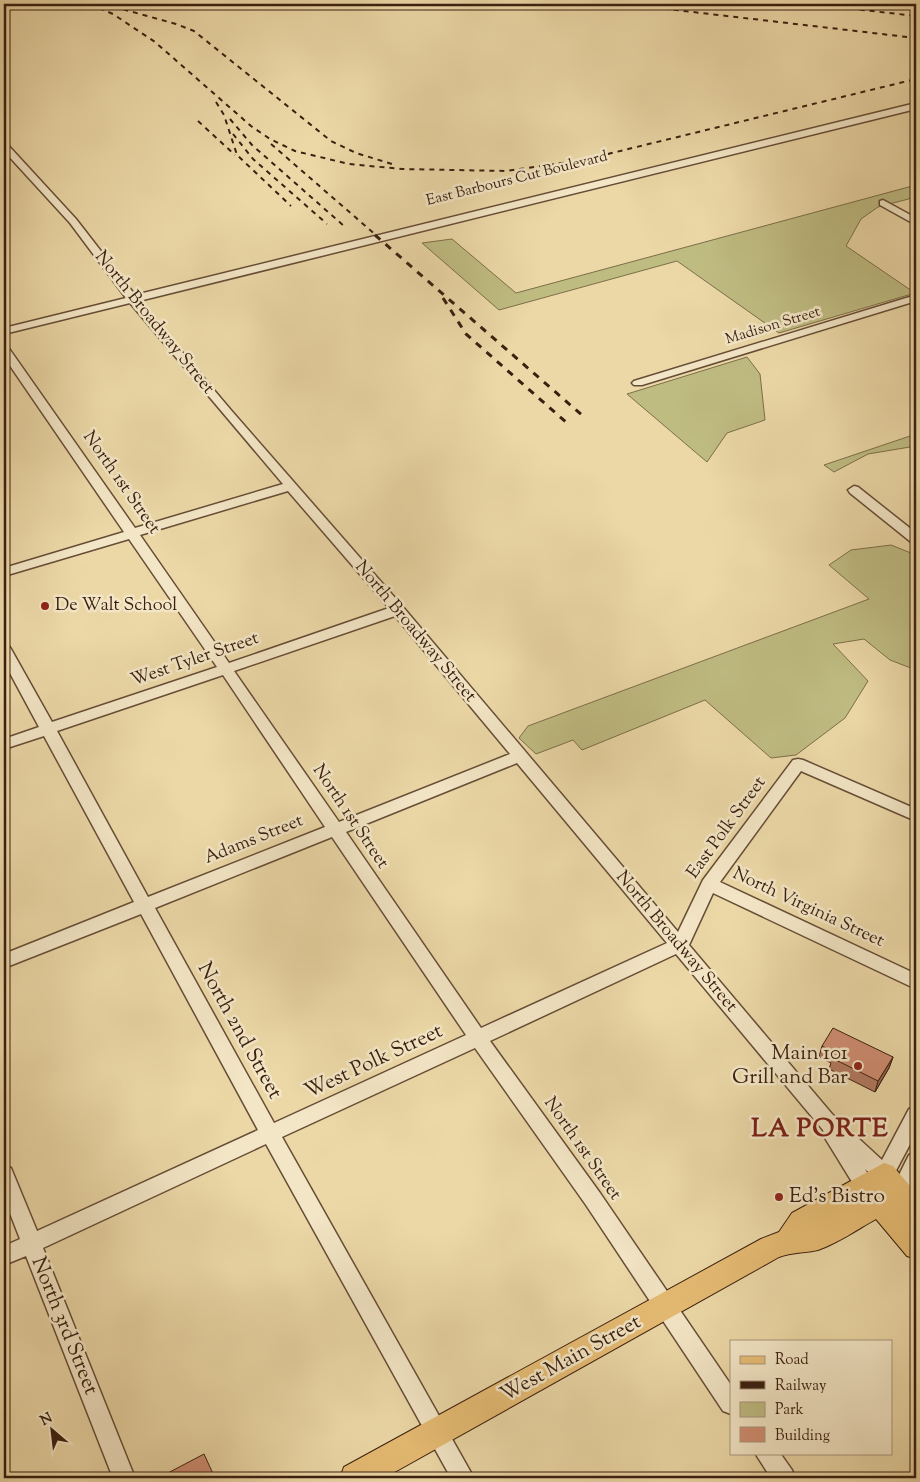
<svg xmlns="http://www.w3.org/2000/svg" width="920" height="1482" viewBox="0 0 920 1482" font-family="'Sorts Mill Goudy',serif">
	<rect width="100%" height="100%" fill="#ecd8a7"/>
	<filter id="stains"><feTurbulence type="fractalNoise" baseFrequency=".004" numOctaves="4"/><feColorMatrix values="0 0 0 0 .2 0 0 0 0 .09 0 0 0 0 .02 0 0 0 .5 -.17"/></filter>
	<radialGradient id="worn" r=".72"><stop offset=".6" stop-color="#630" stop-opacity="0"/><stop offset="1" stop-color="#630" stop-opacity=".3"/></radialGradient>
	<path fill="#bfbc82" stroke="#7c6e49" d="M916,185V197L878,207L861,219L846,246L915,293L779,333L677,261L499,310L422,243L452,239L516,293Z
		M747,357L760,374L765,420L727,433L707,462L627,394Z
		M916,434V446L868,454L834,472L824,465Z
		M891,545L916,555V670L890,660L864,639L833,644L868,681L845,718L796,755L771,758L705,700L582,750L573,740L536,754L519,738L528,726L869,599L829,565L851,550Z"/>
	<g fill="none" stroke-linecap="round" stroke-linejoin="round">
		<g stroke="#664d36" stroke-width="3">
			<path id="minor" d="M916,103V109L139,301L230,409L403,607L678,932L703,880L793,760L798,759L803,760L916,809V821L801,771L720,882L916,974V989L713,893L689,945L832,1114L882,1160L909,1109L916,1107V1133L891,1180L884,1183L877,1180L865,1169L874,1184L871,1190L864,1193L857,1190L825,1138L823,1130L676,954L490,1041L600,1193L731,1385V1414L723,1411L586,1205L475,1048L282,1137L474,1478H451L266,1144L43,1248L135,1478H113L26,1256L4,1265V1246L20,1239L4,1198V1166L11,1168L37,1231L258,1130L141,914L4,968V954L134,902L44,736L4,749V739L39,727L4,662V645L9,646L11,649L52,722L217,667L129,539L4,576V568L124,532L4,357V346L8,347L135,528L283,484L130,303L4,334V328L126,298L70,223L4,151V143L7,144L76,219L135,295ZM288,491L389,608L229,663L140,535ZM395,616L510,754L339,822L234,671ZM223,675L325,827L148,897L57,731ZM517,763L667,943L481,1028L346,832ZM332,837L466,1035L274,1123L155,908Z
				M883,200L916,218V225L880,205V201Z
				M916,295V301L642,385H634L632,383L634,381Z
				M854,486L858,487L916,533V543L911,542L850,493L848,490Z
				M916,1153V1180L907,1199L900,1202L893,1199L890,1193L909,1155Z
				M755,1453H780L792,1470L795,1478H771Z"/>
		</g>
		<g stroke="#3a1f10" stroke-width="2">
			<path id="major" d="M884,1163L893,1166L916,1193V1224L912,1222L916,1227V1259L907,1256L876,1219C858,1229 838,1243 818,1250C805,1253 792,1252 779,1257L384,1478H340L344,1467L761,1239L779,1232L792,1213Z"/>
		</g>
		<use href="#minor" fill="#f3e6c6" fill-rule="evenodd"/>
		<use href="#major" fill="#e6bc74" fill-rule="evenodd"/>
		<path stroke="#3a1f10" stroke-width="2" stroke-dasharray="5 5" stroke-linecap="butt" d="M90,4L113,14L155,42L251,126L270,139L295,151L349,164L402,169L506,171L583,160L916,79
			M104,4L176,24L194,31L331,141L356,153L392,164
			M624,4L916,38
			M810,4L916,16
			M216,102L224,115L237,155L291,206
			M230,119L252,145L344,226
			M198,121L235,155
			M233,134L253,159L327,224
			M271,144L377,236"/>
		<path stroke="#3a1f10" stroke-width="3" stroke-dasharray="7 7" stroke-linecap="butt" d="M375,235L583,416
			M443,298L466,334L567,423"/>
	</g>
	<path fill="#b37a62" stroke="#3a1f10" d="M822,1046L893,1057L889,1068L875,1092L829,1069L831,1063L819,1057Z"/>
	<path fill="#926350" stroke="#3a1f10" d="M893,1057L889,1068L875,1092L878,1081Z"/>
	<path fill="#d08e72" stroke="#3a1f10" d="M833,1028L893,1057L878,1081L832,1058L835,1053L822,1046Z
		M204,1454L215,1478H168L166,1474Z"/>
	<g fill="#8f2418" stroke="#f3e6c6" stroke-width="2">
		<circle cx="45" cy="606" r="5"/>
		<circle cx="858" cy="1066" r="5"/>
		<circle cx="779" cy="1197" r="5"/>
	</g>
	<g text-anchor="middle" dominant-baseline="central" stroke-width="5" stroke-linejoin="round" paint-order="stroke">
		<g font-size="15" fill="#3a1f10" stroke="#f3e6c6">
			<text transform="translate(517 179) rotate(-14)">East Barbours Cut Boulevard</text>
			<text transform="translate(773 326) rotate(-17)">Madison Street</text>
		</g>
		<g font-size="18" fill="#3a1f10" stroke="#f3e6c6">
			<text transform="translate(154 323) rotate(51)">North Broadway Street</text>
			<text transform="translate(121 483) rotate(55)">North 1st Street</text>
			<text transform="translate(415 632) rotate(50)">North Broadway Street</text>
			<text transform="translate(195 660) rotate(-19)">West Tyler Street</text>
			<text transform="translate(350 817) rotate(56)">North 1st Street</text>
			<text transform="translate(727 828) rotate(-54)">East Polk Street</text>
			<text transform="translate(254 840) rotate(-22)">Adams Street</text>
			<text transform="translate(808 908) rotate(25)">North Virginia Street</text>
			<text transform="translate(676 942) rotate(50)">North Broadway Street</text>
			<text transform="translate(582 1149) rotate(55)">North 1st Street</text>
		</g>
		<g font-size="18" fill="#3a1f10" stroke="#f3e6c6" text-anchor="start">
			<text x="55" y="606">De Walt School</text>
		</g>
		<g font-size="21" fill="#3a1f10" stroke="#f3e6c6">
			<text transform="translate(239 1031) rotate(61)">North 2nd Street</text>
			<text transform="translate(374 1062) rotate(-25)">West Polk Street</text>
			<text transform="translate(64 1326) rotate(68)">North 3rd Street</text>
			<text transform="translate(571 1359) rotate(-29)">West Main Street</text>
		</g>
		<g font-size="21" fill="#3a1f10" stroke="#f3e6c6" text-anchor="end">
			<text x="848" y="1054">Main 101<tspan x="848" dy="24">Grill and Bar</tspan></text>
			<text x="789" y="1197" text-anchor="start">Ed's Bistro</text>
		</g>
		<g font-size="26" font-weight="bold" letter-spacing="1" fill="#7a1f14" stroke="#f3e6c6">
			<text x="820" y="1129">LA PORTE</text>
		</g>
	</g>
	<rect width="920" height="1482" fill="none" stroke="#ecd8a7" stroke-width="20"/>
	<rect x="5" y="5" width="910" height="1472" fill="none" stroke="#3a1f10" stroke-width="2.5"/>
	<rect x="10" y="10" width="900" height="1462" fill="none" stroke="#3a1f10"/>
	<rect x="730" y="1340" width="162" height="115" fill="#f3e6c6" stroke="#a9967d"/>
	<rect x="740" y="1356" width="25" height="8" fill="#e6bc74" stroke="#a9967d"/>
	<text x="775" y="1364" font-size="15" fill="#3a1f10">Road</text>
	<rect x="740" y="1381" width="25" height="8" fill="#3a1f10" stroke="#a9967d"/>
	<text x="775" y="1390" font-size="15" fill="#3a1f10">Railway</text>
	<rect x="740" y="1402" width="25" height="15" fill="#bfbc82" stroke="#a9967d"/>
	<text x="775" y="1414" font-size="15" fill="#3a1f10">Park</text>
	<rect x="740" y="1427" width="25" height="15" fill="#d08e72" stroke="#a9967d"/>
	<text x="775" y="1440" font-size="15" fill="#3a1f10">Building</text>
	<g transform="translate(52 1430) rotate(332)" stroke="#f3e6c6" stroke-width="4" paint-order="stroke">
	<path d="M0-4L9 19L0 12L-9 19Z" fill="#3a1f10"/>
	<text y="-8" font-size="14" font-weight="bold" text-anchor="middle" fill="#3a1f10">N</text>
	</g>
	<rect width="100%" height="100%" filter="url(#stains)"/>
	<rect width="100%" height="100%" fill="url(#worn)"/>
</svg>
